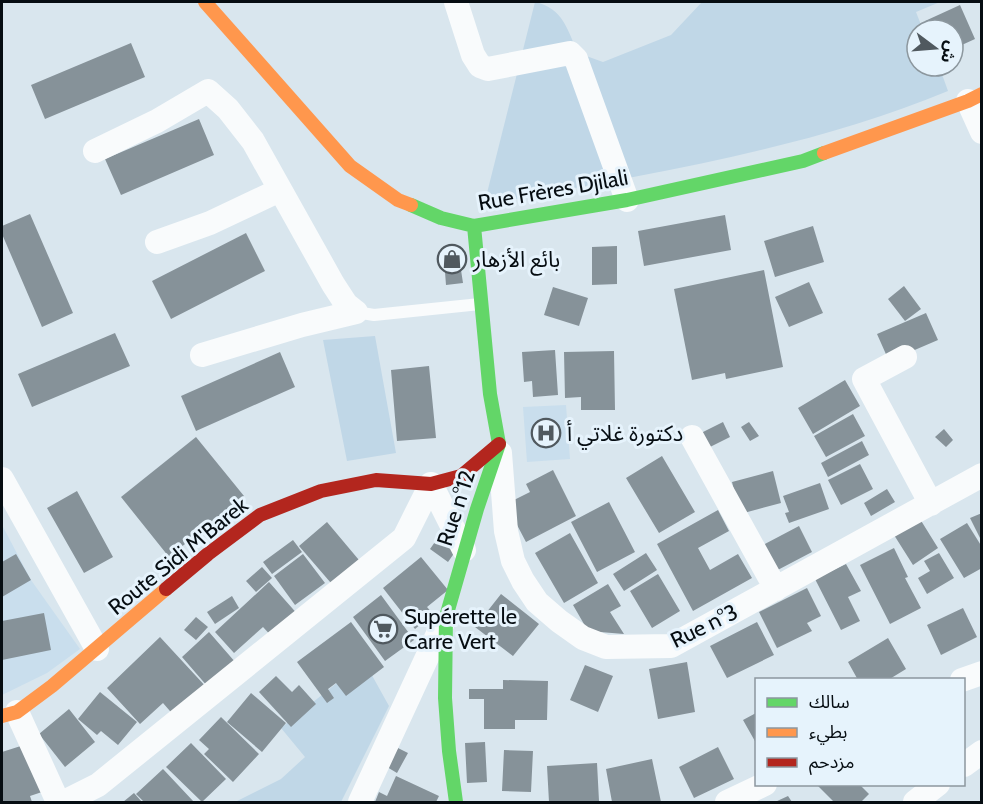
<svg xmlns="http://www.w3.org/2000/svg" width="983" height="804" viewBox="0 0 983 804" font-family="Cabin,'Noto Sans Arabic',sans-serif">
	<rect width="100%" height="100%" fill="#d9e6ee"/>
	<path fill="#c9deed" d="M566,405L570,459L527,462L523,407Z
		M2,525L31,580L80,649L47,673L2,695Z"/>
	<path fill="#c0d7e7" d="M535,2C563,8 567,29 578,53L603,62L671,35L702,2H940L916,12L923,30H917V66H939L948,91C801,152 639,175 484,205Z
		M375,336L396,453L347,461L323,340Z
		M364,661L389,706L341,802H235L281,779L305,757L281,728Z"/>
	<path fill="#869299" d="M960,5L975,39L953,49V30H929L925,21Z
		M131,43L145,77L45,119L31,85Z
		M199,119L214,155L121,195L105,159Z
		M30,214L73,313L42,327L2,234V226Z
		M725,215L731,250L644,266L638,231Z
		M813,226L824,262L775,277L764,241Z
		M246,233L265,271L171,319L152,281Z
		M617,246V284L592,285V247Z
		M461,270L463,283L446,285L445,272Z
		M764,270L783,367L726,379L725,373L692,380L674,289Z
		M809,282L823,313L789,327L775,297Z
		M904,286L921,309L905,321L888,299Z
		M553,287L588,298L579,326L544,315Z
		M926,313L938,340L889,361L877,334Z
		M115,333L130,366L32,407L18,374Z
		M555,350L558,395L533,397L532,381L524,382L522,352Z
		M614,351L615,410H581V397L565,398L564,352Z
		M280,352L295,387L196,431L181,396Z
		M429,366L436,438L397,441L391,370Z
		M845,380L860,406L813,434L798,408Z
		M853,414L865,436L826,457L814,436Z
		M723,422L730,437L706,449L699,434Z
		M749,422L759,436L750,441L741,427Z
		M944,429L953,440L946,447L935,437Z
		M196,437L244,496L169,557L121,497Z
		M862,441L869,455L828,477L821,463Z
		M662,456L695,512L659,533L626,478Z
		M860,464L873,489L841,505L828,480Z
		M553,470L576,516L526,542L506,504L530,492L526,484Z
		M773,471L781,503L740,514L732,482Z
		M820,483L829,509L789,523L785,513L789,512L783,496Z
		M887,489L895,502L871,516L864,503Z
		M77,491L113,557L84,573L47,508Z
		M609,502L635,552L597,572L571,522Z
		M718,510L729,531L698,548L710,570L738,554L752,578L693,611L657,544Z
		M982,513V542L970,518Z
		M920,519L938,548L913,565L894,535Z
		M327,522L364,566L337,590L299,546Z
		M967,523L982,547V568L964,578L940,539Z
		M799,526L812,552L772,573L759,547Z
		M442,532L460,545L448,562L430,549Z
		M570,533L598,583L564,603L535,553Z
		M293,540L302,552L272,574L263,562Z
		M894,548L908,577L905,578L921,608L890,624L860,565Z
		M646,553L657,570L624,591L613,574Z
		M939,553L954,578L927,594L918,578L930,571L924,561Z
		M16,554L31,580L2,597V562Z
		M303,554L325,583L295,605L274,576Z
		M421,557L448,590L427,607L433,614L415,629L383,588Z
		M846,564L861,591L848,597L860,621L841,630L815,579Z
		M262,567L272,578L256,592L246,581Z
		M658,574L680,611L652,628L630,591Z
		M269,582L300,617L275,640L263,627L234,653L215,632Z
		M608,584L621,606L610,612L624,634L588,631L573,605Z
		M807,588L821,616L807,623L812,631L777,648L759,612Z
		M501,594L539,624L513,656L475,627Z
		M381,595L414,640L385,661L353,617Z
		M232,596L239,608L215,624L207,612Z
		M963,608L977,637L941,655L927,625Z
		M44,613L51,650L2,660V621Z
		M196,617L208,627L196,640L184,630Z
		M351,622L384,667L346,696L336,683L328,689L334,698L327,703L297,662Z
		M757,622L774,655L727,678L710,646Z
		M209,632L236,663L208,687L182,657Z
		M160,637L208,689L176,718L163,703L140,724L107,688Z
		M888,638L906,669L888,680H858L848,662Z
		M687,662L695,712L658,719L649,669Z
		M585,665L613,676L598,712L570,700Z
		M276,676L292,692L299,685L316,704L291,727L259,692Z
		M503,680L548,681L547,720H515V729H484V699H469V689H503Z
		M100,692L137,722L118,745L101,731L97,735L78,719Z
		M251,693L286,723L262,752L227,722Z
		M69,709L95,742L65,767L39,734Z
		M756,713V743L743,720Z
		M221,717L259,754L233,782L204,754L209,749L199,740Z
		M485,742L487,782L467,783L465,743Z
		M191,743L226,779L202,802L166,767Z
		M27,744L42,792L30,796L32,802H2V752Z
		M718,747L734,779L694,798L679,767Z
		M398,748L408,753L397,773L387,767Z
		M504,750L533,751L531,792L502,791Z
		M652,759L661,802H612L606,769Z
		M597,763L599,801L549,802L547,766Z
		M163,769L194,802H144L136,794Z
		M396,776L439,796L436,802H375L379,792L387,796Z
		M816,784H862L861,786L869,794L861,802H834Z
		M134,793L142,802H123Z
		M788,796L792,802H775Z"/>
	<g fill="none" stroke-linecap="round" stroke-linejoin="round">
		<path stroke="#f9fbfc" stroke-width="12" d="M356,312L374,315L480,304"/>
		<path stroke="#f9fbfc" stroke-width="24" d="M456,2L473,55L480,66L488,69L570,53L576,59L627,200
			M968,101L982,132
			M95,151L157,121L208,91L228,109L253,141L333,284L346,304L356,312
			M157,242L210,223L280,190
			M202,355L302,325L356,312
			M905,357L864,379L931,504
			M692,437L776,589
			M500,453L506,531L513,561L523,581L537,602L559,621L583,638L606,647L671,646L982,475
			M2,479L97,649
			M431,484L464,550
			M962,680L982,673
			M17,712L58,802
			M964,765L982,752
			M64,802L98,785L404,538L431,484
			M360,802L442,625
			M727,802L765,784
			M915,802L938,784"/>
		<path stroke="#63d668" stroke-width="14" d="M411,205L441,218L474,226L627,200L803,161L824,153
			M456,802L449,751L445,698L446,617L477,509L499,444L490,394L474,226"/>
		<path stroke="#ff974d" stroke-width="14" d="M205,2L350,166L398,200L411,205
			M824,153L968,101L982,94
			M2,716L17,712L52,686L166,589"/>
		<path stroke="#b3261e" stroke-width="14" d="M166,589L208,554L260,515L321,491L376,480L431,484L461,476L499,444"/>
	</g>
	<defs>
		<g id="shop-ring" transform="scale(1.5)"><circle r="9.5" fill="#e6f3fc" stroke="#50595f" stroke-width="1.5"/><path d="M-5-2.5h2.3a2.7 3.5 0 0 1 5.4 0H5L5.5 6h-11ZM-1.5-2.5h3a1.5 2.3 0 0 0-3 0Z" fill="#50595f"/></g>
		<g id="hospital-ring" transform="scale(1.5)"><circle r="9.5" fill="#e6f3fc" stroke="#50595f" stroke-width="1.5"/><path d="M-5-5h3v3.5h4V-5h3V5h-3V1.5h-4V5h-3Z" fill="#50595f"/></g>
		<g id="supermarket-ring" transform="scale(1.5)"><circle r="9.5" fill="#e6f3fc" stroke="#50595f" stroke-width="1.5"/><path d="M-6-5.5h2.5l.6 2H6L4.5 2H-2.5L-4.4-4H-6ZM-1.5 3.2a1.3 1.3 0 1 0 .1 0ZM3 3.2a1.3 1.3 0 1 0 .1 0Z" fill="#50595f"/></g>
	</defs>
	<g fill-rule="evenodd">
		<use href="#shop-ring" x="452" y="259"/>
		<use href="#hospital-ring" x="546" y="433"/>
		<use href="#supermarket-ring" x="383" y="629"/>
	</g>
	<g text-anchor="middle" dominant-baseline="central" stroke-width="6" stroke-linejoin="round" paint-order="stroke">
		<g font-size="22" fill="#060d12" stroke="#e6f3fc">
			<text transform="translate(553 190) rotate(-10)">Rue Frères Djilali</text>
			<text transform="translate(456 508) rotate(-72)">Rue n°12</text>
			<text transform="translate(178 556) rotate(-39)">Route Sidi M'Barek</text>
			<text transform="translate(704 626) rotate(-26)">Rue n°3</text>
		</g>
		<g font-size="22" fill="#060d12" stroke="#e6f3fc" text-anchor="start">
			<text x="473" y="259">بائع الأزهار</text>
			<text x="567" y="433">دكتورة غلاتي أ</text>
			<text x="404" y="616">Supérette le<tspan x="404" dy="25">Carre Vert</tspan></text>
		</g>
	</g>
	<rect width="983" height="804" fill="none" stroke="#060d12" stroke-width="6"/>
	<rect x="755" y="678" width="210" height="108" fill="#e6f3fc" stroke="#8c979e" stroke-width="1.5"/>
	<rect x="767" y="698" width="30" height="9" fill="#63d668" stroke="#8c979e" stroke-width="1.5"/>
	<text x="809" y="708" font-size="18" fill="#060d12">سالك</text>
	<rect x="767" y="728" width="30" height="9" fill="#ff974d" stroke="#8c979e" stroke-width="1.5"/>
	<text x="809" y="738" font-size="18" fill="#060d12">بطيء</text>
	<rect x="767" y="758" width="30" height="9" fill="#b3261e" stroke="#8c979e" stroke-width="1.5"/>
	<text x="809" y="768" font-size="18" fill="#060d12">مزدحم</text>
	<g transform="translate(935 48) rotate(106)"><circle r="28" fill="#e6f3fc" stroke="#8c979e" stroke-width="1.5"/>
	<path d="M0-4.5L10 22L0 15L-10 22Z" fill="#50595f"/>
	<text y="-9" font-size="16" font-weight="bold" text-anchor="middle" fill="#060d12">ش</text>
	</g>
</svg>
